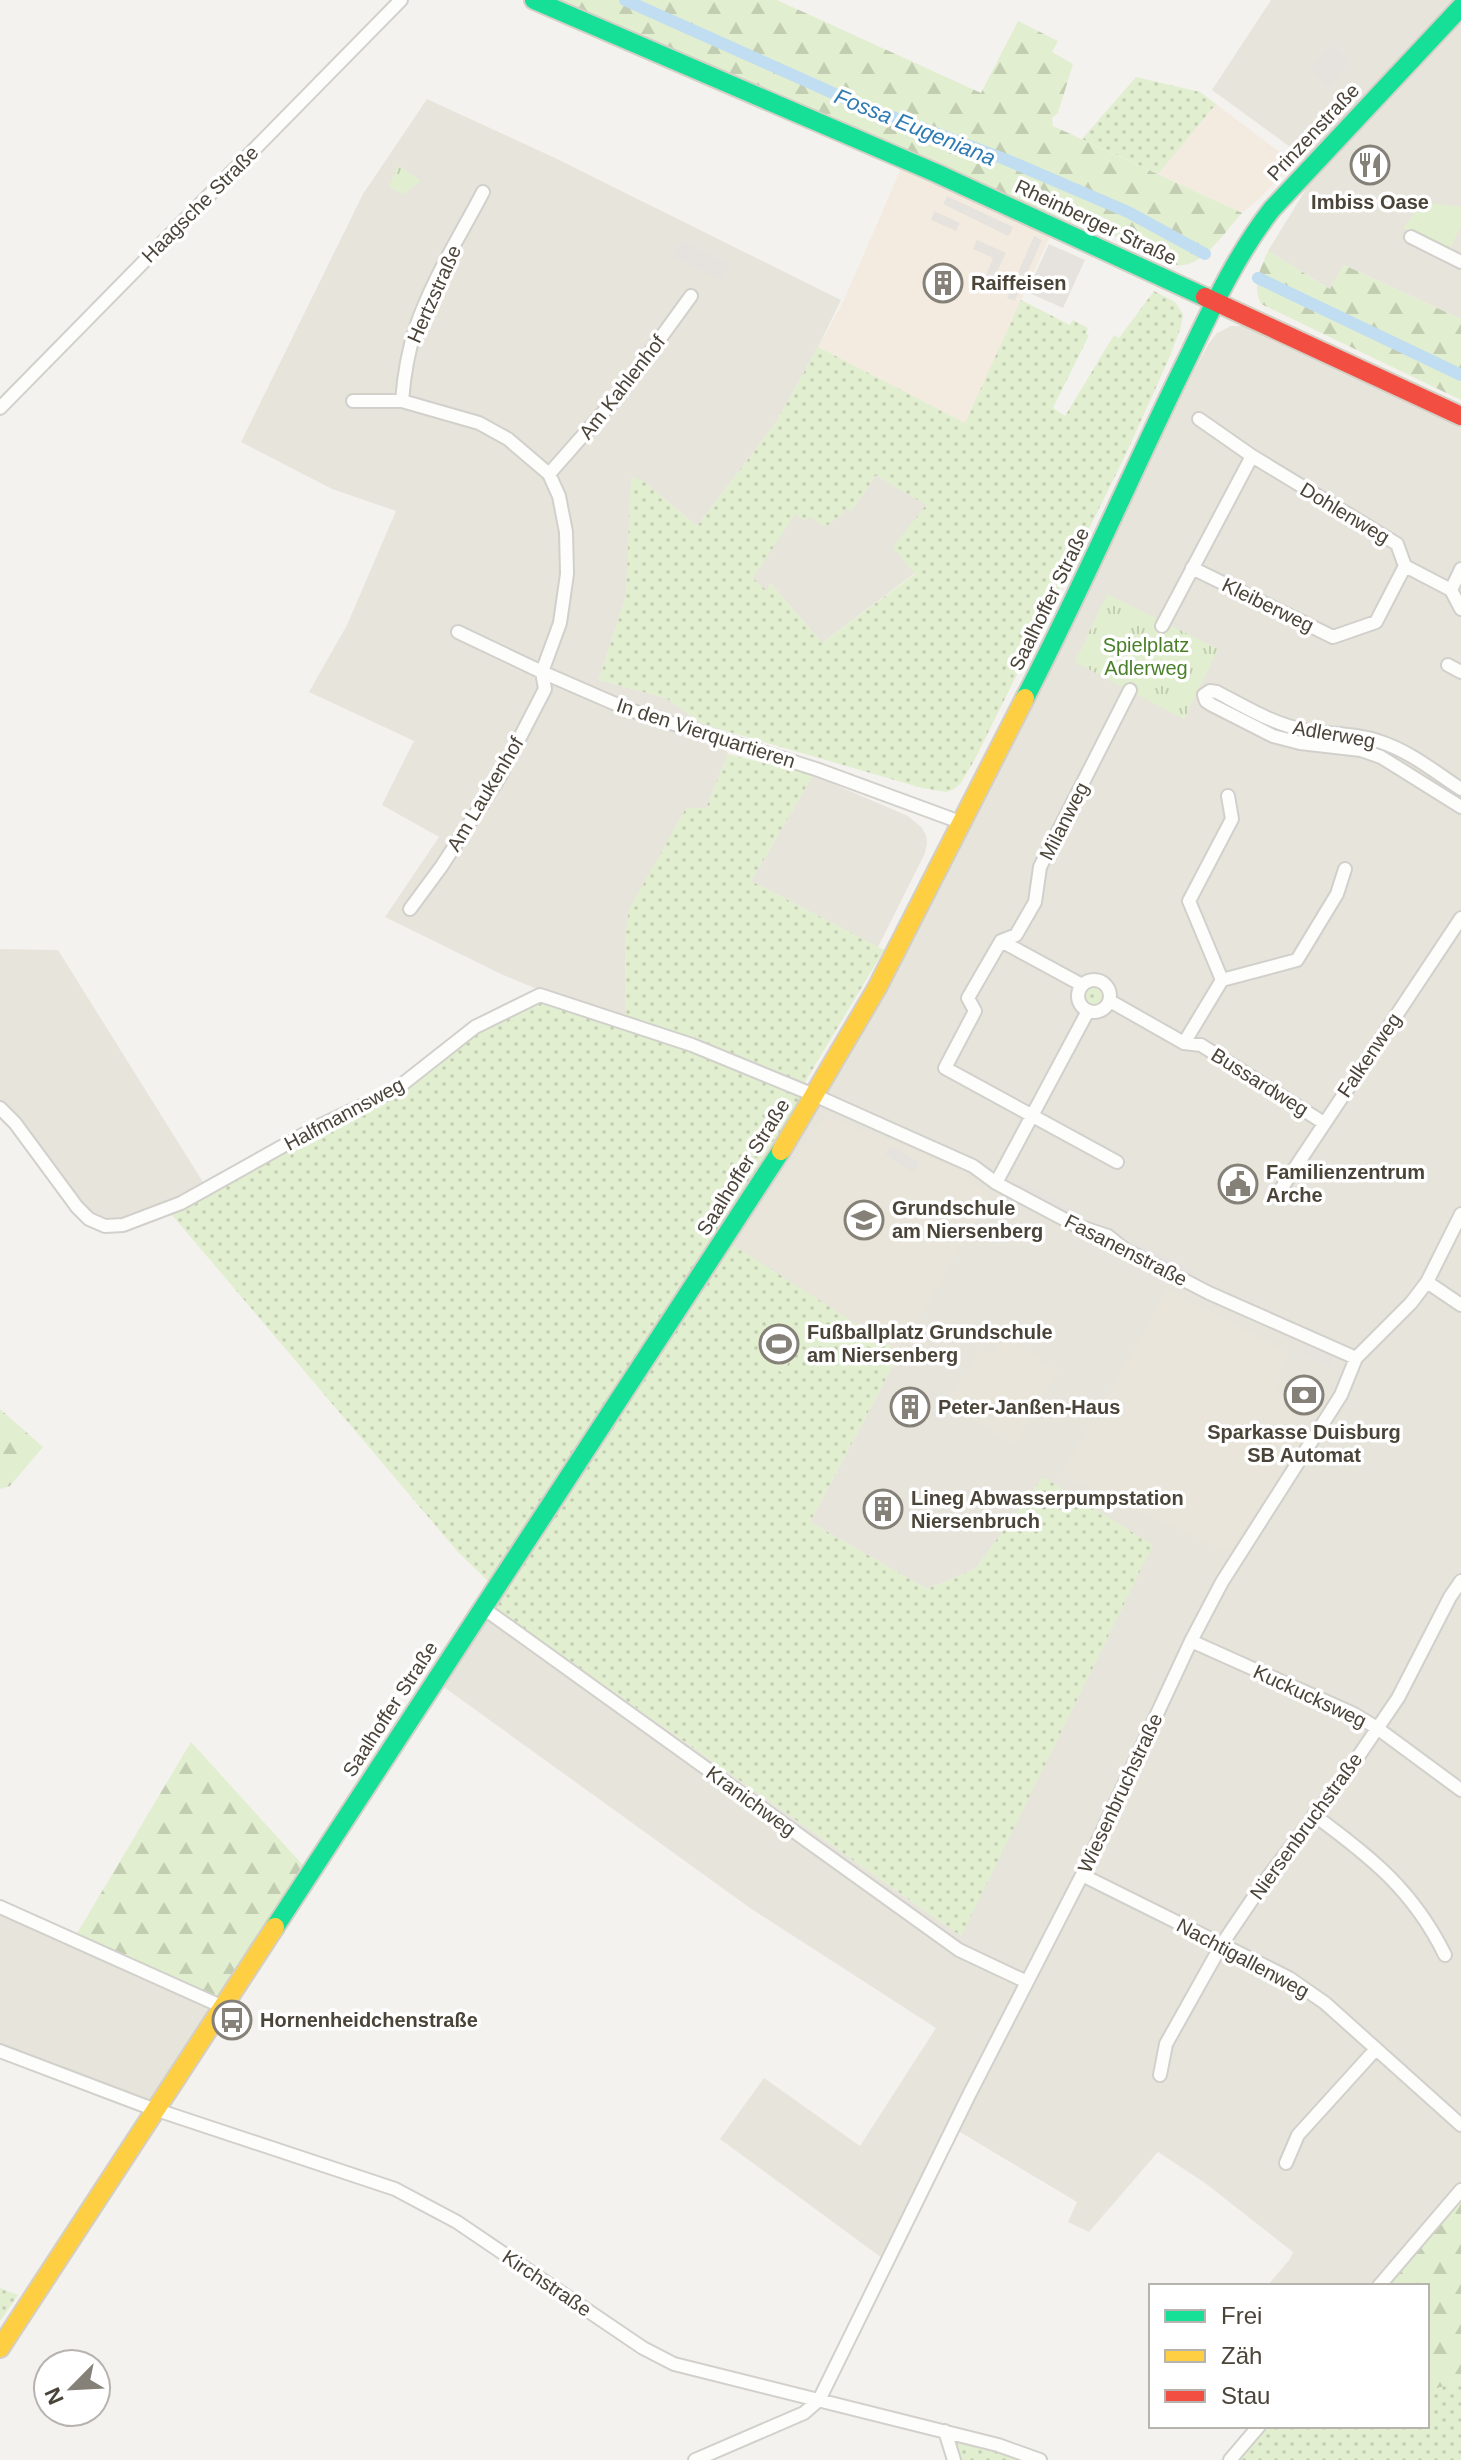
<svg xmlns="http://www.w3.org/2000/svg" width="1461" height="2460" viewBox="0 0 1461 2460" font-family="Arial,sans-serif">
	<defs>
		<pattern id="grass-dots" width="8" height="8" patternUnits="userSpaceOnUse" patternTransform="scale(2)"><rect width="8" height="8" fill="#e1eecf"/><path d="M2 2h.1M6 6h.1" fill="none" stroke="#c3cdb2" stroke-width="1.8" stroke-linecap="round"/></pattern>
		<pattern id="forest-firs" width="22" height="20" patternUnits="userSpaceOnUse" patternTransform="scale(2)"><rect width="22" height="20" fill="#e1eecf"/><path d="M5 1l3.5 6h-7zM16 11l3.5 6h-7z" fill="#c3cdb2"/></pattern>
		<pattern id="park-tufts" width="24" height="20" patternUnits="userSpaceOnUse" patternTransform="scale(2)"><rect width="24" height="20" fill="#e1eecf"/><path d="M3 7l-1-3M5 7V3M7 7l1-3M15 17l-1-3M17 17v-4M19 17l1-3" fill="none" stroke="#c3cdb2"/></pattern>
	</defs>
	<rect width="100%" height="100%" fill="#f4f2ee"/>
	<path fill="#e7e4dc" d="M1271,0H1461V319L1344,265L1330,289L1268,251L1319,168L1212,90Z
		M427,99L555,158L841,300L818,347L775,424L697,526L643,481L632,515L626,595L599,680L666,698L702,723L719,729L728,754L706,808L625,935L626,1022L582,1008L501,974L385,917L439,837L382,805L414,741L309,692L347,625L396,511L332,489L241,442L363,194Z
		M1231,326H1250L1461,427V2194L1380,2286H1267L1290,2259L1293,2252L1205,2183L1158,2152L1089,2232L1068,2222L1077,2202L955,2129L886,2261L720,2139L764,2078L860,2146L936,2028L750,1908L434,1680L486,1602L961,1936L1043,1477L975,1569L927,1589L810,1522L900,1352L729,1243L817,1106L1158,436L1209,343L1217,333Z
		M876,475L927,505L915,573L822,643L771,584L767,592L752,578L795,513L810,516L846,508L851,511Z
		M813,775L908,816L922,828L926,835L927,843L925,853L878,947L751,881Z
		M0,949L58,950L206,1187L106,1229L90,1220L0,1108Z
		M0,1908L223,2007L156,2109L0,2051Z"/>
	<path fill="#f3ebdf" d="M1216,104L1289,159L1282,175L1260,198L1242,213L1158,174Z
		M905,159L1054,228L965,423L818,347L843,302Z"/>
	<path fill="#eae5da" d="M827,1118L909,1147L961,1172L990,1195L900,1352L736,1244L804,1144Z
		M1167,1289L1290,1354L1272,1383L1277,1392L1304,1410L1297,1424L1308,1432L1229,1552L1060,1475L1150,1322Z
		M1005,1337L1058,1371L1013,1445L947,1402L982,1349L993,1354Z"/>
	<path fill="url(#grass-dots)" fill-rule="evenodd" d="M1136,77L1200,92L1216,104L1158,174L1082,139Z
		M1154,291L1175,302L1183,314L1181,327L1170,356L1126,454L975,759L961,783L954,789L946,792L922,788L719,729L702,723L666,698L599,680L626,595L631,477L643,481L697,526L775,424L818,347L965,423L1021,300L1070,325L1073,320L1088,328L1086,334L1089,335L1053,408L1065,416L1114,335L1119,338ZM876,475L926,505L893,547L915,574L822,643L770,583L767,591L753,578L795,514L805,521L810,516L825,527L842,514L846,508L851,511Z
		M728,754L813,775L751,881L884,950L802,1087L814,1095L724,1239L900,1352L810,1522L927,1589L975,1569L1043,1477L1153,1545L961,1936L486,1602L495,1588L458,1552L166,1208L400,1087L475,1028L546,993L626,1022L625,935L629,910L686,808H706Z
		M1085 996a10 10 0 1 1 20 0a10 10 0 1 1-20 0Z
		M0,2288L18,2295L0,2321Z
		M1461,2381V2460H1236L1265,2426H1427V2391Z
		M945,2431L1040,2460H954Z"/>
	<path fill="url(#forest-firs)" d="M549,0H777L981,93L1018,21L1058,41L1052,52L1073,64L1058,113L1052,118L1053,126L1242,213C1226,230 1202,269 1177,265L1117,237L1078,225L822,119Z
		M1268,251L1330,289L1344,265L1461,319V400L1261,304C1252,284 1260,270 1268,251Z
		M0,1409L43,1447L10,1486L0,1489Z
		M191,1742L310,1873L223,2007L73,1940Z
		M1461,2194V2381L1427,2391V2286H1381Z"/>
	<path fill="url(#park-tufts)" d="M398,165L421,181L403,194L389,187Z
		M1107,594L1218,649L1184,719L1075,662Z"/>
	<path fill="#e1eecf" d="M1423,202L1461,207V226L1449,251L1403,228Z
		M776,1315L806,1331L783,1373L753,1357Z"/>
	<path fill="#e6e3df" d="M1333,44L1351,62L1328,87L1309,69Z
		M947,196L1013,227L1010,234L1008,236L943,204Z
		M934,211L960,223L956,231L931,220Z
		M1034,236L1042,240L1015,301L1007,298Z
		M680,240L729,264L721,280L672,256Z
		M977,240L1006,253L989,289L981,286L993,258L973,249Z
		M1049,244L1085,260L1063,308L1027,292Z
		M891,1146L920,1163L913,1172L885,1155Z
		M1018,1181L1077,1211L1071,1222L1012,1191Z
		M1132,1240L1194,1271L1190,1278L1128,1248Z
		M1305,1344L1335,1357L1329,1367L1301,1349Z"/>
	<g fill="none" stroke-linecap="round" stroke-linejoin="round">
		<path stroke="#c0ddf1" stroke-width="12" d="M625,0L853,102L1007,160L1128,212L1205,254
			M1258,278L1461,375"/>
		<g stroke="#d2d0cb" stroke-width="16">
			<path id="street" d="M1411,237L1461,262
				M353,401H402L479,423L508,439L549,474L559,496L566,532L567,574L560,623L542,672
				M402,401C404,375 408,351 416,327C432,280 460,236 483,192
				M0,408L401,0
				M1199,419L1252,456
				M549,474L622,391L691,296
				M1192,568L1333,637L1376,622L1405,566
				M1451,590L1461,569
				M1162,626L1252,456L1397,544L1405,566L1451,590L1461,609
				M458,632L542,672L627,709L816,769L960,822
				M1448,665L1461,672
				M1461,789C1435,772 1411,752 1381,742C1357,733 1332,735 1308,731C1275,725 1247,708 1217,692L1210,691L1204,695L1206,701L1212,705L1273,736L1300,743L1361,750L1381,757L1461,807
				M410,909L441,867L499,778L545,689L542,672
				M1001,941L1082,985
				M1078 996a16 16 0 1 1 32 0a16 16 0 1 1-32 0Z
				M1222,980L1297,960L1337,894L1345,869
				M1110,1001L1184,1043L1201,1045L1324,1123
				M1184,1043L1222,980L1189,901L1232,819L1228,796
				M0,1108L15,1123L77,1207L89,1219L105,1226L123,1225L181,1203L317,1127L395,1090L475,1027L540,995L692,1045L814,1095L973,1166L996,1183L1075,1225L1108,1236L1124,1249L1209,1293L1356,1358
				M1117,1162L945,1068L975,1011L968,998L1001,941L1016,935L1035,902L1040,867L1130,690
				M996,1183L1088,1011
				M1279,1192L1461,918
				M1427,1282L1461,1305
				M483,1608L959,1950L1027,1982
				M1191,1641L1354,1714L1377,1728L1461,1790
				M1314,1815C1371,1857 1413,1890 1445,1955
				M1082,1875L1289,1978L1325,2003L1461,2125
				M0,1907L223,2007
				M0,2051L145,2106L395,2189L457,2222L643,2348L674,2364L998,2445L1040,2460
				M1160,2075L1166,2044L1222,1944L1262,1885L1347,1773L1398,1698L1450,1597L1461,1581
				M1286,2163L1298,2135L1376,2049
				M1379,2286L1461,2190
				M945,2431L954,2460
				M695,2460L804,2413L819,2400L969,2095L1082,1875L1191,1641L1222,1582L1341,1395L1356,1358L1411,1303L1427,1282L1461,1214
				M1230,2460L1259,2426"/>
		</g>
		<g stroke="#d3cfc5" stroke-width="22">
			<path id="fast" d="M534,0L936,173L1205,297
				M1025,698C1080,592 1128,481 1180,374C1208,317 1233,259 1272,209L1461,7
				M275,1927L781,1151"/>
		</g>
		<g stroke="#d3cfc5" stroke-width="22">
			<path id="slow" d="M781,1151L877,988L1025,698
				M0,2348L275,1927"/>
		</g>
		<g stroke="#d3cfc5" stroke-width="22">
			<path id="jam" d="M1205,297L1461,416"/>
		</g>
		<use href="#street" stroke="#fdfdfc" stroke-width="12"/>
		<use href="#fast" stroke="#16e098" stroke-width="18"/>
		<use href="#slow" stroke="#ffcf43" stroke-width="18"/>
		<use href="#jam" stroke="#f24e42" stroke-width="18"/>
	</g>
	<defs>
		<g id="restaurant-ring" transform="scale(2)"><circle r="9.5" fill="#fff" stroke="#868178" stroke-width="1.5"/><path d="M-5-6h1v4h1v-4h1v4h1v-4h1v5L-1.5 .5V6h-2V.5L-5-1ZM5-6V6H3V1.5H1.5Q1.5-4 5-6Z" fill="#868178"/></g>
		<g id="building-ring" transform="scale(2)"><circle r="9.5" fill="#fff" stroke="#868178" stroke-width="1.5"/><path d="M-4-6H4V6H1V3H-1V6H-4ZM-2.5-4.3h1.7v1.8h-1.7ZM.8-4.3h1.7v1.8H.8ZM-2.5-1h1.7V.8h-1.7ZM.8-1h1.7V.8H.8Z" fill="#868178"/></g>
		<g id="civic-ring" transform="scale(2)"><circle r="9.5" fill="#fff" stroke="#868178" stroke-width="1.5"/><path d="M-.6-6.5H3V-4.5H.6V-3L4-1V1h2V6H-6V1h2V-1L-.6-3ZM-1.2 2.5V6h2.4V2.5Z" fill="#868178"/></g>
		<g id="school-ring" transform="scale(2)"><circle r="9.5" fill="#fff" stroke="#868178" stroke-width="1.5"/><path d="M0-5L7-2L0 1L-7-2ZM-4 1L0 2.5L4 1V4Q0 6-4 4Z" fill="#868178"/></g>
		<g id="stadium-ring" transform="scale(2)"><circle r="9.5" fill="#fff" stroke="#868178" stroke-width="1.5"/><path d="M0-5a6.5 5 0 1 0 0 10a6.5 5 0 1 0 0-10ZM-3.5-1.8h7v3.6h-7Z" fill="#868178"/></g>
		<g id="bank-ring" transform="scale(2)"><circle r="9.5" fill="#fff" stroke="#868178" stroke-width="1.5"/><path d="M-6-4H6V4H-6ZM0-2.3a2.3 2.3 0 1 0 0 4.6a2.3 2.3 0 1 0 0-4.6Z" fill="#868178"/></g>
		<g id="bus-ring" transform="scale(2)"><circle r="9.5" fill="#fff" stroke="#868178" stroke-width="1.5"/><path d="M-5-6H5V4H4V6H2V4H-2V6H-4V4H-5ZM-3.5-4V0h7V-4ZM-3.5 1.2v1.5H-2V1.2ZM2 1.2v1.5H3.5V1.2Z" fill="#868178"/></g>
	</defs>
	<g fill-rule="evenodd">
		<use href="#restaurant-ring" x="1370" y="165"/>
		<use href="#building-ring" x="943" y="283"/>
		<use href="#civic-ring" x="1238" y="1184"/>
		<use href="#school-ring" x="864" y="1220"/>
		<use href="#stadium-ring" x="779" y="1344"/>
		<use href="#bank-ring" x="1304" y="1395"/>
		<use href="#building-ring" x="910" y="1407"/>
		<use href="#building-ring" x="883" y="1509"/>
		<use href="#bus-ring" x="232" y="2020"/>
	</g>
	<g text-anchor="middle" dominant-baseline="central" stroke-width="7" stroke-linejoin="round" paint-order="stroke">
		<g font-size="20" fill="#4b4439" stroke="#fff">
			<text transform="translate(1313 132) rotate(-47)">Prinzenstraße</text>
			<text transform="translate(200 204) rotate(-45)">Haagsche Straße</text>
			<text transform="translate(1096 222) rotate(25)">Rheinberger Straße</text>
			<text transform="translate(434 294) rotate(-66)">Hertzstraße</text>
			<text transform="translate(622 387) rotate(-52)">Am Kahlenhof</text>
			<text transform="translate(1345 513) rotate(31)">Dohlenweg</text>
			<text transform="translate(1049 599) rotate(-64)">Saalhoffer Straße</text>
			<text transform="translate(1268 605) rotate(26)">Kleiberweg</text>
			<text transform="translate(706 733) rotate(18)">In den Vierquartieren</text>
			<text transform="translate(1334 734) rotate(10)">Adlerweg</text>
			<text transform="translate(485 794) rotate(-59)">Am Laukenhof</text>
			<text transform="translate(1064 821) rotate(-63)">Milanweg</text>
			<text transform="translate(1369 1055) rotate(-56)">Falkenweg</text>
			<text transform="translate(1260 1082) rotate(32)">Bussardweg</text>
			<text transform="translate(344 1114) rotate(-28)">Halfmannsweg</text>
			<text transform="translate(743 1167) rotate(-58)">Saalhoffer Straße</text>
			<text transform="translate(1126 1250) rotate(27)">Fasanenstraße</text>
			<text transform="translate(1310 1696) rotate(25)">Kuckucksweg</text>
			<text transform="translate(390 1709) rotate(-57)">Saalhoffer Straße</text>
			<text transform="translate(1120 1793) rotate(-65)">Wiesenbruchstraße</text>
			<text transform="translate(751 1801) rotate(36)">Kranichweg</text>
			<text transform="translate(1306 1826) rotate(-54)">Niersenbruchstraße</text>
			<text transform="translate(1243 1958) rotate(28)">Nachtigallenweg</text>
			<text transform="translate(547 2283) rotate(34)">Kirchstraße</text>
		</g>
		<g font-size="20" font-weight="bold" fill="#4b4439" stroke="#fff" text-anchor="start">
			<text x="1370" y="202" text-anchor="middle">Imbiss Oase</text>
			<text x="971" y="283">Raiffeisen</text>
			<text x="1266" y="1172">Familienzentrum<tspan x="1266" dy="23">Arche</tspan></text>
			<text x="892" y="1208">Grundschule<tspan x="892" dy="23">am Niersenberg</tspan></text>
			<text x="807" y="1332">Fußballplatz Grundschule<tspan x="807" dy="23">am Niersenberg</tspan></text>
			<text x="938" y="1407">Peter-Janßen-Haus</text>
			<text x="1304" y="1432" text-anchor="middle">Sparkasse Duisburg<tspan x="1304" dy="23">SB Automat</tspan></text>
			<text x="911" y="1498">Lineg Abwasserpumpstation<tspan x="911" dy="23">Niersenbruch</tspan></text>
			<text x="260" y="2020">Hornenheidchenstraße</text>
		</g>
		<g font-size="20" fill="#4a7f2a" stroke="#fff">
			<text x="1146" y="645">Spielplatz<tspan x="1146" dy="23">Adlerweg</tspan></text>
		</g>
		<g font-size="22" font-style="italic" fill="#2e7ab2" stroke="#fff">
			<text transform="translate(915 127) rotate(22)">Fossa Eugeniana</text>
		</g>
	</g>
	<rect x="1149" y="2284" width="280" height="144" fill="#ffffff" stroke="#b7b4b0" stroke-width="2"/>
	<rect x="1165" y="2310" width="40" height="12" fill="#16e098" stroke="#b7b4b0" stroke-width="2"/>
	<text x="1221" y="2324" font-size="24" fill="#4b4439">Frei</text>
	<rect x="1165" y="2350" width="40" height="12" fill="#ffcf43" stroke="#b7b4b0" stroke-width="2"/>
	<text x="1221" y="2364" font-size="24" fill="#4b4439">Zäh</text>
	<rect x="1165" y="2390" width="40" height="12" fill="#f24e42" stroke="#b7b4b0" stroke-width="2"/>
	<text x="1221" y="2404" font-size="24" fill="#4b4439">Stau</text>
	<g transform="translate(72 2388) rotate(246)"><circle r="38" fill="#ffffff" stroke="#b7b4b0" stroke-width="2"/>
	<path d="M0-6L14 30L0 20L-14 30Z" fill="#868178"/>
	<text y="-12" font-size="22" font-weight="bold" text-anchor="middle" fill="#4b4439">N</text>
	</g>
</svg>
